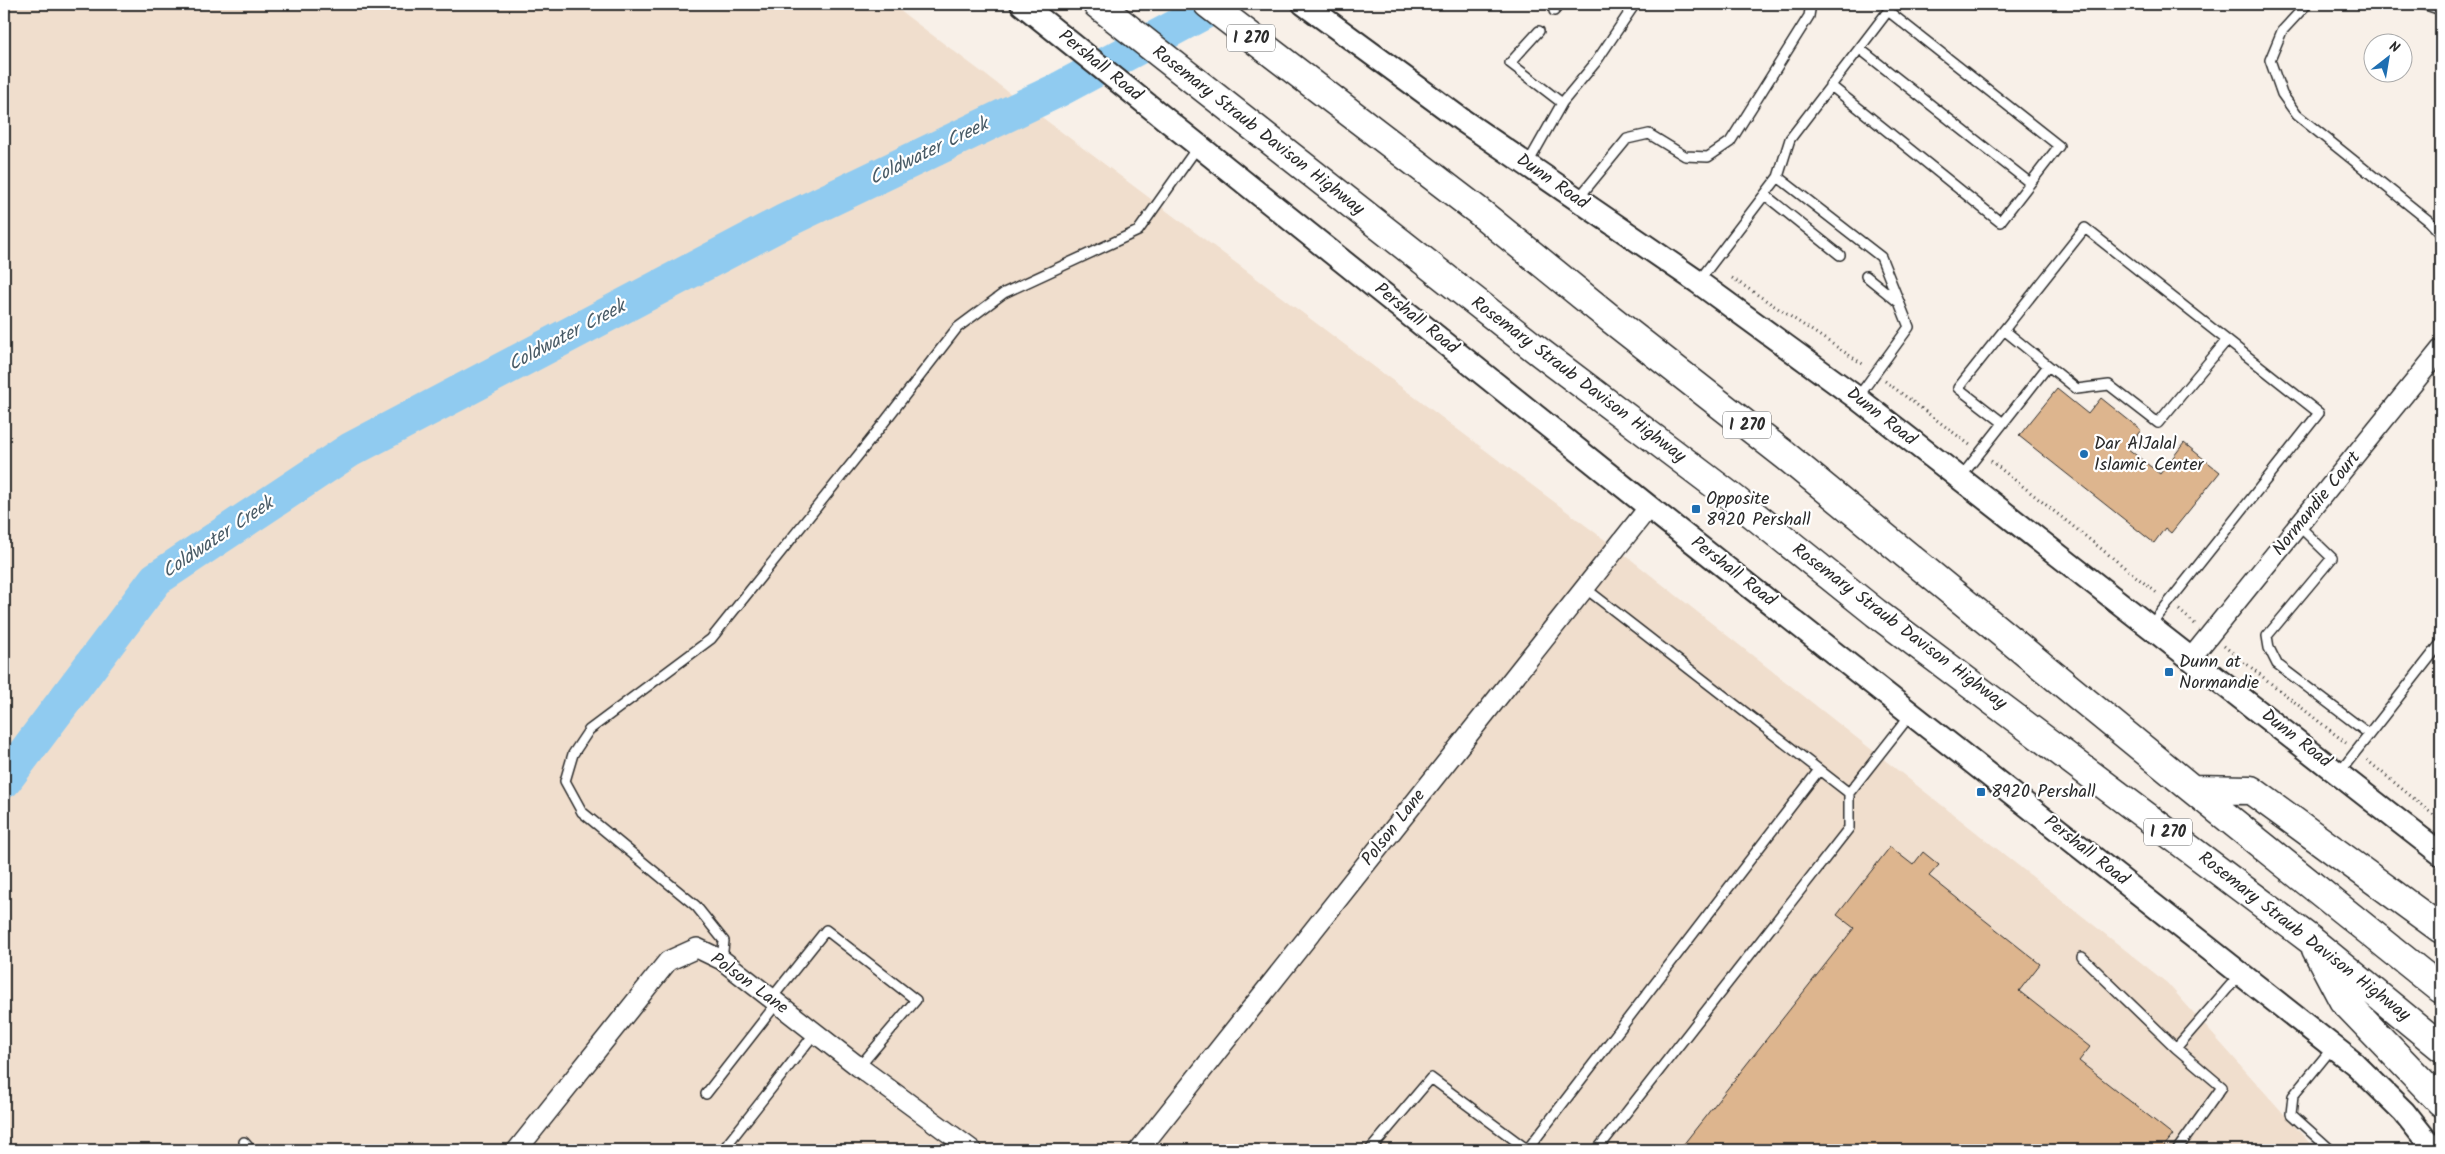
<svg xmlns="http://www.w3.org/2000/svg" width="2445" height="1154" viewBox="0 0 2445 1154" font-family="Kalam,sans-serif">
	<rect width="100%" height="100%" fill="#f8f0e8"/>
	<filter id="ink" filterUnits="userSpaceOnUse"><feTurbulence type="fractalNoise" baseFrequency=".02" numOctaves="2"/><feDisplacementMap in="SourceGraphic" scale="10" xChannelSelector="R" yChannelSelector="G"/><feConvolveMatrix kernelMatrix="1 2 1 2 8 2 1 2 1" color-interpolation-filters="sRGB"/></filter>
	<g filter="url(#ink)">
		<path fill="#f0decd" d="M4,4H891L1629,558L2167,983L2316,1150H4Z"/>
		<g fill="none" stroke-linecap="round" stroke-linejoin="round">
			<path stroke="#90cbf0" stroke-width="35" d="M4,781L156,579L350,450L785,221L1058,90L1219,4"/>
		</g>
		<path fill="#ddb58e" stroke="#2b2b2b" d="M2057,389L2088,414L2101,398L2141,430L2127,448L2160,474L2184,443L2220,472L2171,533L2165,528L2154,543L2019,436Z
			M1890,847L1913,865L1923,852L1939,865L1929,876L2040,964L2019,991L2090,1047L2079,1061L2173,1135L2161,1150H1679L1854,928L1837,915Z"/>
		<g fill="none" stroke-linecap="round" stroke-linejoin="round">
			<g stroke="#2b2b2b" stroke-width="12">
				<path id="service" d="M2307,4L2282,31L2270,60L2282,94L2297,115L2429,221L2441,234
					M2423,4L2441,10
					M1554,11L1560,4
					M1539,31L1510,63L1562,103
					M1860,49L2030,183
					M1527,165L1562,103L1596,62L1633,7V4
					M1778,177L1881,257L1909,327L1858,397
					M1765,195L1840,255
					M1577,200L1627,139L1649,134L1685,156L1708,157L1730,142L1809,16L1811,4
					M1866,276L1897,301
					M1698,282L1778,177L1790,139L1888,11L2059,146L2000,222L1830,85
					M2004,330L2077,389L2109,385L2158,423L2227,340
					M2002,422L1958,388L2085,228L2319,413L2150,626
					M1960,478L2048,366
					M2299,526L2332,558L2267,636L2269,648L2277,664L2369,734
					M1585,588L1849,793
					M2339,773L2441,643
					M2082,957L2176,1048
					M722,960L724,941L696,906L582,812L565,781L573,754L589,730L711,639L872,438L957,328L1004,293L1138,231L1199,145
					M771,999L826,930L916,1000L859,1067
					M706,1094L777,1003
					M244,1142L251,1150
					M726,1146L815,1033
					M1370,1150L1431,1078L1528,1150
					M1527,1150L1819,770
					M1597,1150L1849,828V793L1911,714
					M2177,1150L2222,1087L2176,1048L2241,973
					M2331,1150L2291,1114L2293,1096L2333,1047"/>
			</g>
			<g stroke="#2b2b2b" stroke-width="22">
				<path id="minor" d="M2191,658L2441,349
					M517,1150L668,961L697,948L722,960L859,1067L972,1150
					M1139,1150L1649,507"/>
			</g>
			<g stroke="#2b2b2b" stroke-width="26">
				<path id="tertiary" d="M1022,4L1649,507L2355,1064L2404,1112L2434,1150
					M1304,4L1462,120L1698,282L1857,398L2441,854"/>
			</g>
			<g stroke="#2b2b2b" stroke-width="31">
				<path id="motorway" d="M1097,4L1541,353L1734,499L1876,613L2312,941L2441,1047
					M1208,4L1477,210L1611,319L1786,456L2192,789L2441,989
					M2192,789L2251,790L2441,929
					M2316,949L2343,1000L2441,1102"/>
			</g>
			<path stroke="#2b2b2b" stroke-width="3" stroke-dasharray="1 4" stroke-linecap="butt" d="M1732,278L1864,365
				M1885,381L1970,445
				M1991,461L2158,594
				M2179,610L2195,624
				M2224,646L2346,743
				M2367,760L2441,821"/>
			<use href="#service" stroke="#fff" stroke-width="9"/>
			<use href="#minor" stroke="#fff" stroke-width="19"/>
			<use href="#tertiary" stroke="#fff" stroke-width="22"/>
			<use href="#motorway" stroke="#fff" stroke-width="28"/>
		</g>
	</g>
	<g fill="#1f6fb2" stroke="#fff" stroke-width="2">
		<circle cx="2084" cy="454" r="5"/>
		<rect x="1691" y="504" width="10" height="10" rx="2.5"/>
		<rect x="2164" y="667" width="10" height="10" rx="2.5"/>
		<rect x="1976" y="787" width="10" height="10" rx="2.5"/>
	</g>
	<g text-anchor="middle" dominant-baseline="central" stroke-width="4.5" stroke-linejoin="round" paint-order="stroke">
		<g fill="#fff" stroke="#6b6b6b" stroke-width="1">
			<rect x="1227" y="24.5" width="48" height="27" rx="4"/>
			<rect x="1723" y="411.5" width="48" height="27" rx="4"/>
			<rect x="2144" y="818.5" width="48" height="27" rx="4"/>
		</g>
		<g font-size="16" font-weight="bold" fill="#2b2b2b">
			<text x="1251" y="38">I 270</text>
			<text x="1747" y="425">I 270</text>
			<text x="2168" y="832">I 270</text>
		</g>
		<g font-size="18" fill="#2b2b2b" stroke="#fff">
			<text transform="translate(1100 66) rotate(39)">Pershall Road</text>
			<text transform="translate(1258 131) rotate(38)">Rosemary Straub Davison Highway</text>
			<text transform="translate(1552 182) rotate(35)">Dunn Road</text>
			<text transform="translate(1416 319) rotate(39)">Pershall Road</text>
			<text transform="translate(1578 380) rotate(37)">Rosemary Straub Davison Highway</text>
			<text transform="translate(1881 417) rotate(38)">Dunn Road</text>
			<text transform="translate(2317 504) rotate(-51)">Normandie Court</text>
			<text transform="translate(1733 572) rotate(38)">Pershall Road</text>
			<text transform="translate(1899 627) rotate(37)">Rosemary Straub Davison Highway</text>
			<text transform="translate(2296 739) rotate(38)">Dunn Road</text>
			<text transform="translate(1394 828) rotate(-52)">Polson Lane</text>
			<text transform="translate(2086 851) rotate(38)">Pershall Road</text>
			<text transform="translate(2304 937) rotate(38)">Rosemary Straub Davison Highway</text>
			<text transform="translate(749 984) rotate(36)">Polson Lane</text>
		</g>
		<g font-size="18" fill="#2b2b2b" stroke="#fff" text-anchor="start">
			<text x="2094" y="444">Dar AlJalal<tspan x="2094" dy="21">Islamic Center</tspan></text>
			<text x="1706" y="499">Opposite<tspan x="1706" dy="21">8920 Pershall</tspan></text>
			<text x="2179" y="662">Dunn at<tspan x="2179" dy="21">Normandie</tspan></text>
			<text x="1991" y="792">8920 Pershall</text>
		</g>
		<g font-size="19" font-style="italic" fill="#495b66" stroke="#fff">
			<text transform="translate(929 152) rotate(-26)">Coldwater Creek</text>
			<text transform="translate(567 336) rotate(-28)">Coldwater Creek</text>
			<text transform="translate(218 538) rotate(-34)">Coldwater Creek</text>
		</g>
	</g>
	<rect width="2445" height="1154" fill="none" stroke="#fff" stroke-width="20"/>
	<rect x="10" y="10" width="2425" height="1134" fill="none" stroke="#2b2b2b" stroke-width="2" filter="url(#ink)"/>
	<g transform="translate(2388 58) rotate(31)"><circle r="24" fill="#ffffff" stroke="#aaaaaa"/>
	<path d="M0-4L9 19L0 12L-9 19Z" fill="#1f6fb2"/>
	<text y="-8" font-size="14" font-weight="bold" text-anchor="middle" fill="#2b2b2b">N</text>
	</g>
</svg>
